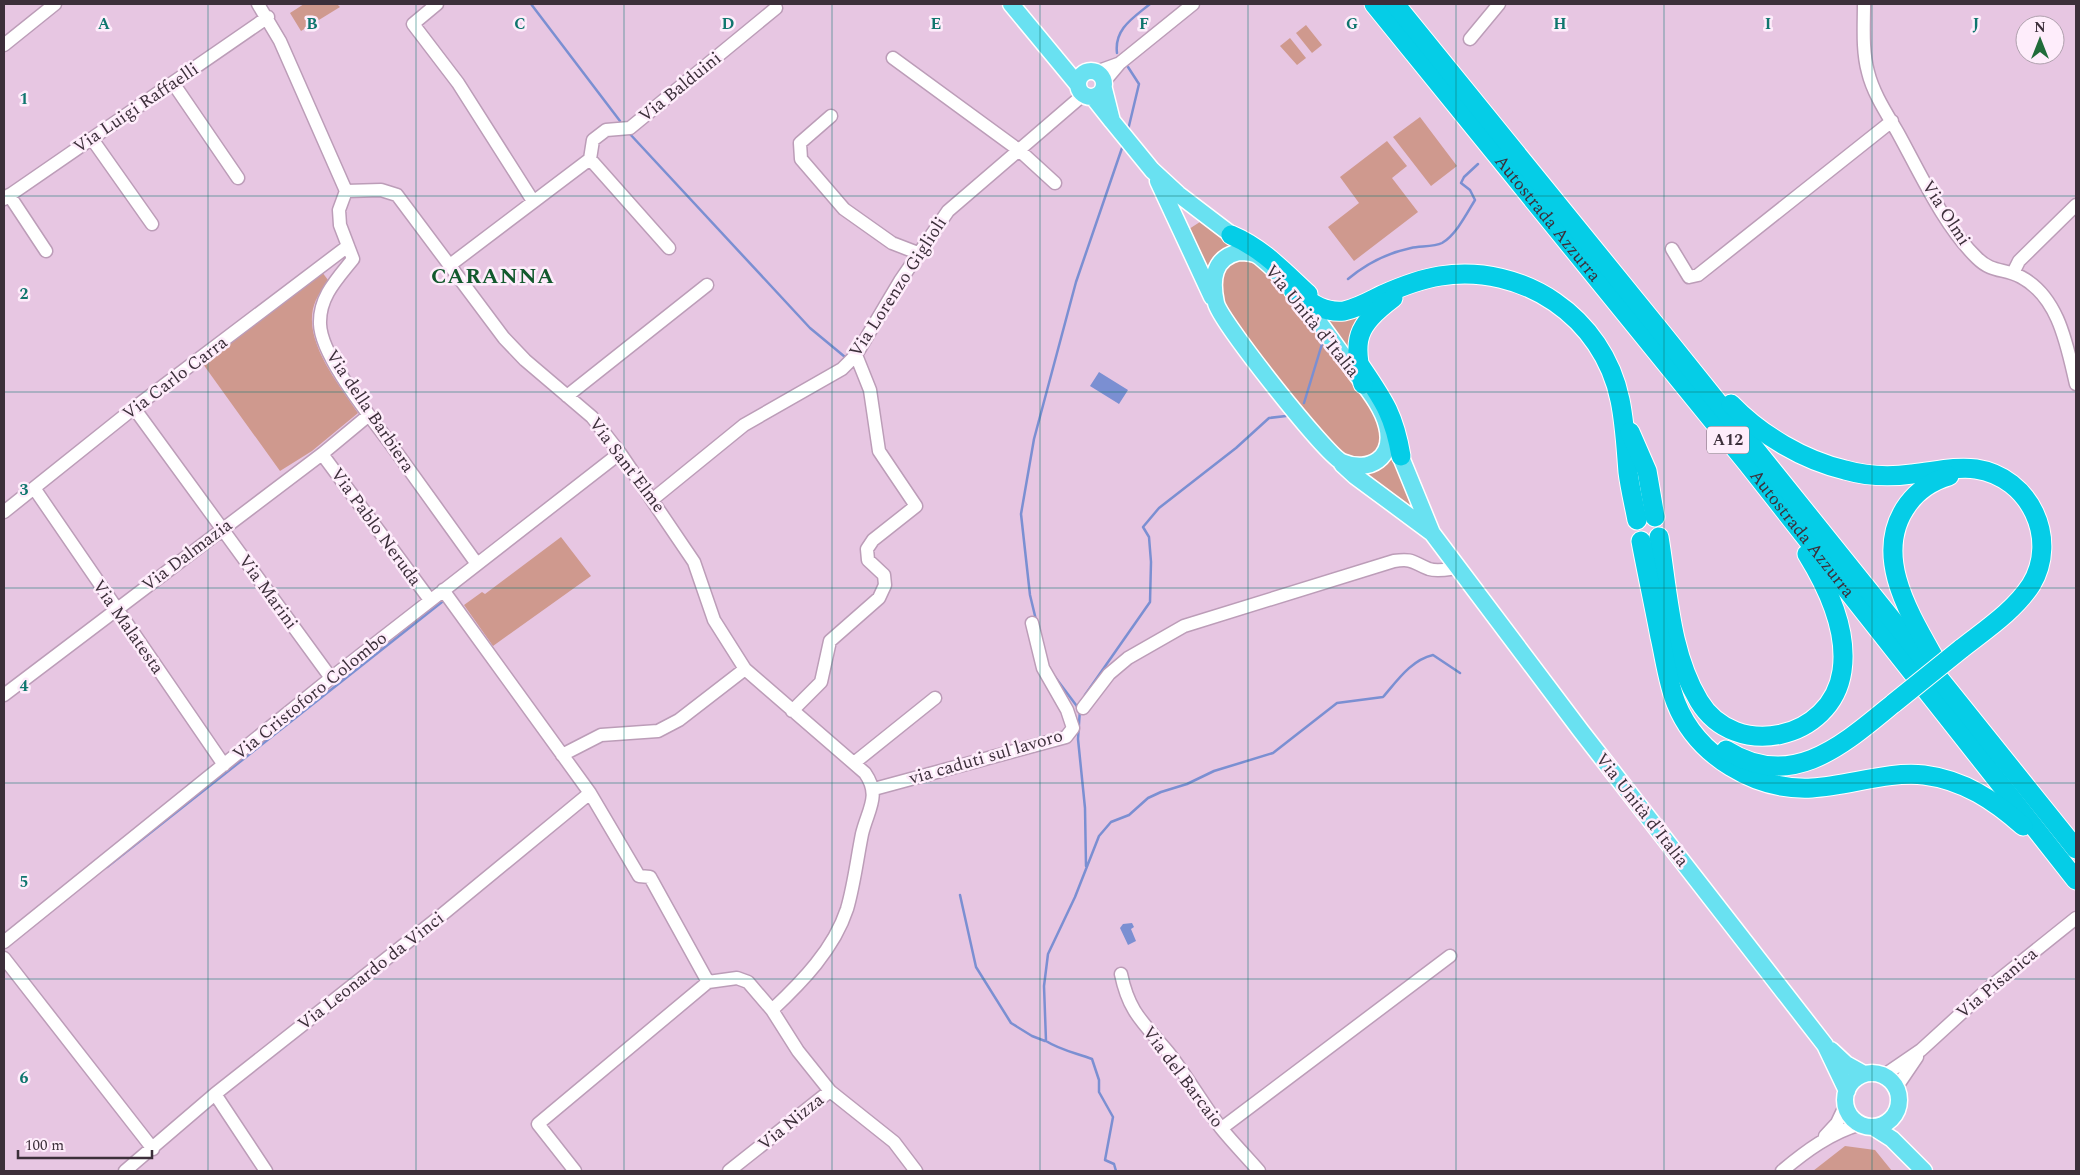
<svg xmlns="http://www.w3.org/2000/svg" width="2080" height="1175" viewBox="0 0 2080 1175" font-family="Spectral,serif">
	<rect width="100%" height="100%" fill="#e7c6e2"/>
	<path fill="#cf998e" d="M304,4H337L340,7L301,31L290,13Z
		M1306,25L1322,45L1312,53L1296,33Z
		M1290,38L1306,58L1297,65L1280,46Z
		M1420,117L1457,166L1431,186L1393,137Z
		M1387,141L1407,166L1392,178L1418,212L1354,261L1328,227L1359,203L1340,177Z
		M1203,220L1245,250L1211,283L1189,229Z
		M1230,259H1256L1294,299L1377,414L1382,440L1375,457L1346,459L1281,388L1224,304L1220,270Z
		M322,272L328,280C324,287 319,293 316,300C299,337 339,384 358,413L312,451L280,471L203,364Z
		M1362,309L1351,357L1320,315Z
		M1392,446L1417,516L1358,473Z
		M561,537L591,576L493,646L464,605L482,592L485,594Z
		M1845,1146L1875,1150L1892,1171H1813Z"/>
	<path fill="#7b8fd2" d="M1099,372L1128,390L1119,404L1090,386Z
		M1132,923L1134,927L1131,929L1136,941L1128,945L1120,928L1123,924Z"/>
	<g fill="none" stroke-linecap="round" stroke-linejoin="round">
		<path stroke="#7b8fd2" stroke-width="2.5" d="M531,4L620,121
			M1117,53C1114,29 1133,18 1150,4
			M1128,130L1139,84L1128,67
			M629,133L810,328L845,357
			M1348,279C1366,264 1387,253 1411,248C1420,246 1434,247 1442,243C1456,235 1467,213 1475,200L1470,190L1461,183L1464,177L1478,164
			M1304,403L1322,344
			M1036,620L1030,595L1021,514L1034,439L1076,282L1122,148
			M1055,677L1079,709
			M1085,695L1150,602L1151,562L1149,537L1143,527L1159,508L1236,448L1269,418L1286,416
			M1080,709L1078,739L1085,808L1086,866
			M107,867L442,602
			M960,895L976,967L1011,1023L1032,1036L1045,1041
			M1116,1171L1114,1164L1105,1160L1113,1117L1099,1092V1080L1092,1059C1076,1053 1060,1050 1046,1041L1044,986L1048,954L1075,897L1099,836L1111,822L1129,815L1148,798L1161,792L1187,784L1214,771L1273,753L1337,703L1383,697C1397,681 1411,660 1433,655L1460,673"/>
		<g stroke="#bc9db8" stroke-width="15">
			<path id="minor" d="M258,4L280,41L346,191L339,210L340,225L353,259C337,279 319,297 320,324C321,358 375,422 395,450C422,488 450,526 477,564
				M437,4L413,24L458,83L533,201
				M1864,4C1864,26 1862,50 1868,72C1873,93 1887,114 1898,133C1920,173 1944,226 1977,258C1992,273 2004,268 2021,277C2059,297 2067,346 2076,384
				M1470,39L1499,4
				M4,45L55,4
				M893,58L1020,151L1055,183
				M1096,72L1118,64
				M1104,82L1120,63L1193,4
				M173,83L238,178
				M831,116L800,143L801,159L844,209L892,243L918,253
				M92,139L152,224
				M590,159L669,248
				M346,191L381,190L397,195L504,338L525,360L592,417L620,453L694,562L714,620L745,669L865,773C881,796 868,809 862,834C857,859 854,885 847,909C834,949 802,982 772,1010
				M9,195L46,251
				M4,199L268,17
				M1672,249L1689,277L1698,275L1892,121
				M450,265L590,159L593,140L606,130L630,128L776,8
				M2013,273L2019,261L2076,205
				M567,396L707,285
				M134,408L331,678
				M322,454L430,600
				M34,488L224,765
				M653,499L744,425L842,369L856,355L900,281L948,211L1083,95
				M4,512L134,408L348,246
				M443,590L590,793L639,876L650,877L708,982L737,978L748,982L772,1010L798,1051L830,1091L894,1142L916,1171
				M4,695L322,454L369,415
				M1083,708L1109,674L1128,658L1184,626L1394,561C1414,558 1413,563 1429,569C1438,572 1449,569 1458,568
				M792,711L821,682L830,641L879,598L885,585L884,575L868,560L867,549L873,540L916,506L879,451L870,390L856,355
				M562,755L601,735L658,731L679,720L745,669
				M854,763L935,698
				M874,789L1066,737L1073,728L1067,710L1043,668L1032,623
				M4,942L331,678L620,453
				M4,958L153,1149
				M1121,974C1129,1013 1144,1023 1168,1052C1187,1076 1202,1103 1221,1128C1233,1143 1247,1157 1259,1171
				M1883,1076L1921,1050L1990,987L2076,918
				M1896,1088L1917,1057
				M215,1094L266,1171
				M1222,1128L1450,956
				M1825,1136L1837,1123L1846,1104
				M125,1171L215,1094L438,918L590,793
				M575,1171L538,1124L708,982
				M729,1171L830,1091
				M1782,1171C1806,1151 1830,1133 1861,1124"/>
		</g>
		<g stroke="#fff" stroke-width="19">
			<path id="major" d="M1011,4L1078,85
				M1078 84a13 13 0 1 1 26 0a13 13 0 1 1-26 0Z
				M1093,97L1112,121L1104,89
				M1112,121L1152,170L1178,194L1241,242
				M1158,181L1212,297
				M1239,252C1246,252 1254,252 1260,257C1297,287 1324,330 1352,368C1364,385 1382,405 1387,426C1395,457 1370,474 1342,462C1326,455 1220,321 1216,303C1211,280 1213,258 1239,252Z
				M1396,445L1432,533L1581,731L1825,1045L1847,1091
				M1342,464L1355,476L1432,533
				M1831,1050L1846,1064L1864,1074
				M1845 1100a27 27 0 1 1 54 0a27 27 0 1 1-54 0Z
				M1873,1127L1892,1139L1924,1171"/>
		</g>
		<g stroke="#fff" stroke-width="21">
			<g id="highway">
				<path id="s1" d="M1374,4L1747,463L2076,880"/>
				<path d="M1395,4L1662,333L2076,849"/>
				<path d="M1231,235C1262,248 1283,271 1308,294"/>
				<path d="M1293,290C1310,302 1322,313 1344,311C1358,308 1370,301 1382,295C1400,287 1421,279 1440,276C1523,263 1603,317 1620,400C1625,424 1626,448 1628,472C1630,488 1634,504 1637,520"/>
				<path d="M1361,367C1384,401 1394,415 1401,456"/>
				<path d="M1363,384C1353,339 1355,327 1393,298"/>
				<path d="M1731,404C1761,435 1803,460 1845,470C1866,476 1891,477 1912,474C1933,472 1955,466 1976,469C2030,477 2059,539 2031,585C2014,611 1985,630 1961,649"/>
				<path d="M1630,432L1647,471L1655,517"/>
				<path d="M1659,537C1668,592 1670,653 1699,701C1735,761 1832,740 1842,671C1848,630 1828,588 1807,554"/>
				<path d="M1641,541C1647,573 1654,605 1660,637C1665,659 1668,683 1676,703C1697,756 1756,791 1812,788C1849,786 1887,771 1924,775C1964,780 1995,801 2023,826"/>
				<path d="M1936,661C1910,615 1871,554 1908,504C1919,489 1932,481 1949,476"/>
				<path d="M1726,750C1792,792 1844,744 1894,703"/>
			</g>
		</g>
		<use href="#minor" stroke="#fff" stroke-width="12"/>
		<use href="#major" stroke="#69e1f1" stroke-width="16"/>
		<use href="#highway" stroke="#05cde7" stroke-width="19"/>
		<g stroke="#fff" stroke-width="21" stroke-linecap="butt">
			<path id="highway-bridge" d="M1894,703L1961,649"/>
		</g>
		<use href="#highway-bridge" stroke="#05cde7" stroke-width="19"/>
	</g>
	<path fill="none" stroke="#0f766e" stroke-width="1" stroke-opacity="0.55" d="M208,4V1171M416,4V1171M624,4V1171M832,4V1171M1040,4V1171M1248,4V1171M1456,4V1171M1664,4V1171M1872,4V1171M4,196H2076M4,392H2076M4,588H2076M4,783H2076M4,979H2076"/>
	<g text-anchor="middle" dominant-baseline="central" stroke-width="5" stroke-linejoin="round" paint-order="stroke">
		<rect fill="#feedfb" stroke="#766874" stroke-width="1" x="1707" y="426.5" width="42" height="27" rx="4"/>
		<g font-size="16" font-weight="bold" fill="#3c2f3a">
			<text x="1728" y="440">A12</text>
		</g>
		<g font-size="18" fill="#3c2f3a" stroke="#feedfb">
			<text transform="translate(680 87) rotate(-39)">Via Balduini</text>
			<text transform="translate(136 108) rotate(-34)">Via Luigi Raffaelli</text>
			<text transform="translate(1946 213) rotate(57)">Via Olmi</text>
			<text stroke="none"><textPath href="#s1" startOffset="276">Autostrada Azzurra</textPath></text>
			<text transform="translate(898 287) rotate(-57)">Via Lorenzo Giglioli</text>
			<text transform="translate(1312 321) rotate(51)">Via Unità d'Italia</text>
			<text transform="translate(175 378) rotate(-37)">Via Carlo Carra</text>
			<text transform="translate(370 411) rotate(56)">Via della Barbiera</text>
			<text transform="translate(627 465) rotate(53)">Via Sant'Elme</text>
			<text transform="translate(376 527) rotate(54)">Via Pablo Neruda</text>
			<text stroke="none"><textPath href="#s1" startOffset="681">Autostrada Azzurra</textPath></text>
			<text transform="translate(187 555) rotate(-37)">Via Dalmazia</text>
			<text transform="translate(268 592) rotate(54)">Via Marini</text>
			<text transform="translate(128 627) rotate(55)">Via Malatesta</text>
			<text transform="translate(310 696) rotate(-39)">Via Cristoforo Colombo</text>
			<text transform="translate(986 757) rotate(-16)">via caduti sul lavoro</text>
			<text transform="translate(1642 810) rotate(52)">Via Unità d'Italia</text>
			<text transform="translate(371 971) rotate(-38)">Via Leonardo da Vinci</text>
			<text transform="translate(1997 983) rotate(-40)">Via Pisanica</text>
			<text transform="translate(1183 1077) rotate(53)">Via del Barcaio</text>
			<text transform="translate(791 1122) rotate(-39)">Via Nizza</text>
		</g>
		<g font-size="22" font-weight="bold" letter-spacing="1" fill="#12592d" stroke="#feedfb">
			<text x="493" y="276">CARANNA</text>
		</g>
	</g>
	<g font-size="16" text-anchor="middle" font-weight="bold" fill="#0f766e" stroke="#feedfb" stroke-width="5" stroke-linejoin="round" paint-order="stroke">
		<text x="104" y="29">A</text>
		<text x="312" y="29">B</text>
		<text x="520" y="29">C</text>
		<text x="728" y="29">D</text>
		<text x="936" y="29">E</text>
		<text x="1144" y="29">F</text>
		<text x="1352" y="29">G</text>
		<text x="1560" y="29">H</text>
		<text x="1768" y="29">I</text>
		<text x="1976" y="29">J</text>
		<text x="24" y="104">1</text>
		<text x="24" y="299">2</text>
		<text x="24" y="495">3</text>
		<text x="24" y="691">4</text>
		<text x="24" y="887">5</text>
		<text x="24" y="1083">6</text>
	</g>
	<rect width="2080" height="1175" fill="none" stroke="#3c2f3a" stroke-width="10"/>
	<g transform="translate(2040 40)"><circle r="24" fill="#feedfb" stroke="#b0a1ae"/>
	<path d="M0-4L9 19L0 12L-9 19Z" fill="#206c3a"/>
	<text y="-8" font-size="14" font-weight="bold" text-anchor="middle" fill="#3c2f3a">N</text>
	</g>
	<path d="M18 1150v8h134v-8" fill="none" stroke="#3c2f3a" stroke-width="2.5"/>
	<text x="25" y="1150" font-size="15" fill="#3c2f3a" stroke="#feedfb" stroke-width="4" paint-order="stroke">100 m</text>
</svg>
